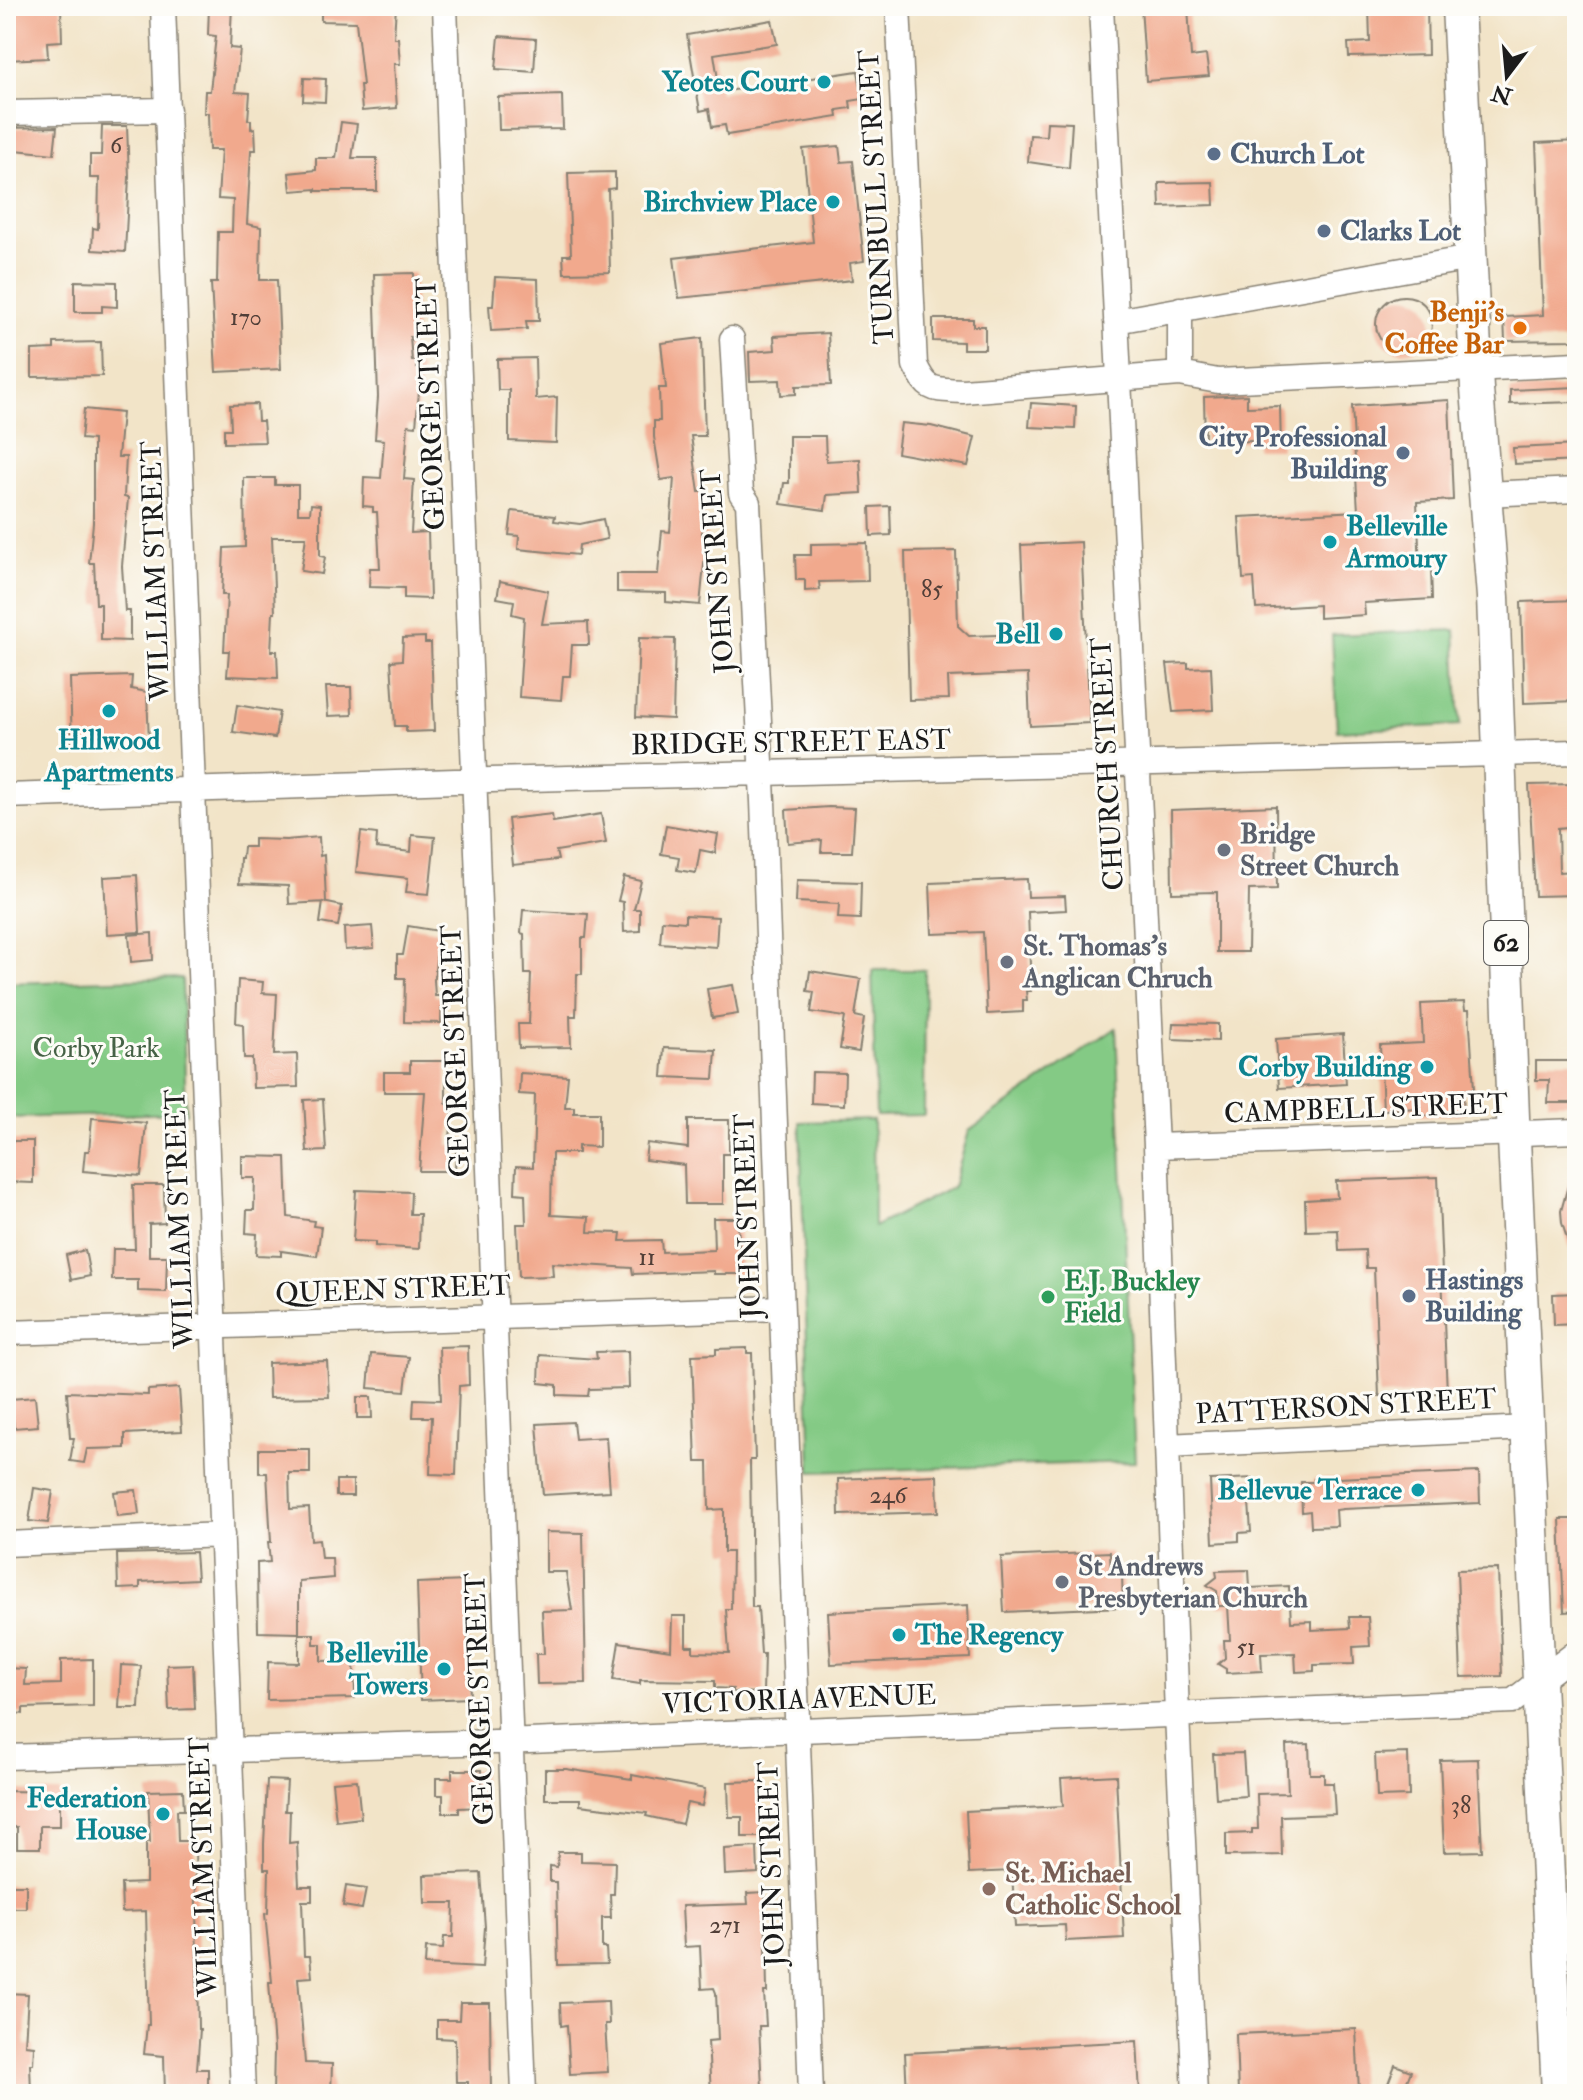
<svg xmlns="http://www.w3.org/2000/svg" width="1583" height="2100" viewBox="0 0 1583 2100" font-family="'IM FELL Double Pica',serif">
	<rect width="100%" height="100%" fill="#fdfcf7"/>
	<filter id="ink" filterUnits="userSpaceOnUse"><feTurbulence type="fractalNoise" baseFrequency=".0125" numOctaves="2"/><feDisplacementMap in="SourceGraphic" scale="16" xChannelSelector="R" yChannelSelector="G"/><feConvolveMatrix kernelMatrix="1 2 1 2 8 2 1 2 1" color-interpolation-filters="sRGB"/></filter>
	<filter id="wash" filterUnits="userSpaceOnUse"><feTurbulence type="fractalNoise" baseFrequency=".006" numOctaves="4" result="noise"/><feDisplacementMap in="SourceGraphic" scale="32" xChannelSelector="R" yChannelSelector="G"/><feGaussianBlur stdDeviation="1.8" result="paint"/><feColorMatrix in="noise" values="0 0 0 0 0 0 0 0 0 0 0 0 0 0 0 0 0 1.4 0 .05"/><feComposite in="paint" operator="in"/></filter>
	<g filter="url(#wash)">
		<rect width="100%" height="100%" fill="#f2e4c8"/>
		<path fill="#84ca85" stroke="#507350" stroke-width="2" d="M1455,630L1460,725L1337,731L1332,635Z
			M872,970H925L924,1115L876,1116Z
			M182,978L186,1113L6,1118V983Z
			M1116,1028L1135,1462L811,1472L800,1122L873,1120L874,1227L953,1187L969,1131Z"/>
		<g id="blocks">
			<path fill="#f1a98d" d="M6,6H61L62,41L47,42L48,58L6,60Z
				M209,6H232L230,48L240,49L235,92L250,93L248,120H251V129L255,128L256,150H251L247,224L261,227L260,280H277L281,369L216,372L211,283H217L218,232H232L233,200L218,199L221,150H209L208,113H204L205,91H210L216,36L208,35Z
				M321,6H396L394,38H398L400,64H394L397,108L362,111L360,85H363L356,22L321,21Z
				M1141,6H1188L1191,57L1206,55L1209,76L1146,81Z
				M1369,6H1427L1428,55L1349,57L1348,43L1370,42Z
				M772,20L777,44L714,54L720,92L858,71L863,99L850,101L851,108L837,110L838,117L727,135L725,125L712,127L709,109L700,111L687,35Z
				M499,36L536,39L534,72L496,69Z
				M304,78L326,79L325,102L303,101Z
				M562,95L563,129L499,130L498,97Z
				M341,122L357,124L352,158H377V191H316V189L291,191L289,173L316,170V158H336Z
				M1047,122L1072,123L1069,168L1028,162L1030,135L1046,136Z
				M102,126H127L129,177L125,252L92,250L93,228L98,229L99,178H90V155H101Z
				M57,127L54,154L6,149V128Z
				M1577,141V340L1505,341L1504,317L1543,315L1536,143Z
				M839,146L841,162L853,161L864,261L850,263L852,280L679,298L674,258L813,242L803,149Z
				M615,172V188L608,189L610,272L564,273L563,255H571L568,173Z
				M1213,182L1214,205L1160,207L1159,183Z
				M414,273L416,337H410L412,361H417V368H421L416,426L408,425L404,479L414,480L411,533L428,532L430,599L404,598V588L369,587L370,568H380L377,512H373V507L363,506L364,477L381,478L384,440L375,439L378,397L374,274Z
				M495,277L538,279L539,321H526L527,329L491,331L489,306H493Z
				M75,281L117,282V307L102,306V312H75Z
				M1376 324a28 28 0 1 1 56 0a28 28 0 1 1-56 0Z
				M933,319H973V326H985V349H963V342L933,341Z
				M828,333L831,385L796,386V394L781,395L780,380L750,381L749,352L775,350L774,336Z
				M702,338L705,436H691L699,492H705L702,534H707L700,605L666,602V593L617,592V574H658L662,531L670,532L674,478L661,480L654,437V421H660L659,388H666L661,343Z
				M101,342L102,376L32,377V350L54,349V343Z
				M535,358L536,399L557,397L556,443L509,441V390H498L497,359Z
				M1577,387V402L1510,404V390Z
				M1247,395V407L1280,406L1281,449H1256V441L1205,442L1204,397Z
				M1449,400L1453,500L1417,502L1420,568L1431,567L1432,599L1364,603L1365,615L1319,618V605L1256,609L1254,578L1243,579L1239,517L1358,511L1352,406Z
				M1031,403L1076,406L1075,429L1029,427Z
				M257,404L258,421H263L265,442L224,443V429H231L230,405Z
				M84,409L122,413L118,457H126L124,497L128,498L122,566L125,611H130V641L101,640V604H96L94,563H89L93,523V440L81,439Z
				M901,423L931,426L975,437L968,466L897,453Z
				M789,436H825L826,461L860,459L862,493L827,495L825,510L781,504L784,483H789Z
				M1577,445V461L1514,464L1513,448Z
				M244,478H275V485H298V513H310L311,504L320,505V556L325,557L322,574L301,571L306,537H272L275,613H273L271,651H277L278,678L227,676L229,651H224L227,595H222L224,548L245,547Z
				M890,506L891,535L871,536L870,507Z
				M512,511L555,516L554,521L580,524L603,519L607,539L579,545L578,555L518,549L519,536L509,535Z
				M1081,542L1090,723L1030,726L1028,674L948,677L949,699L909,700L905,552L956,551L958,626L969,636L1025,634L1021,545Z
				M867,543L868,581L819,582L820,590L805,591V580H796L795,555H811V544Z
				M500,581L548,591L542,624L588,622L589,645H572L570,676H563L561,700L519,697L524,617L512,614L514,601L497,598Z
				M1577,600V701L1524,703L1521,602Z
				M425,637V643H431L434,731L406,732V726H395L391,661L402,660L403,638Z
				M639,638L675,639L673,719L636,717Z
				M1188,663V668L1211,667L1213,710L1173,712L1167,664Z
				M132,676L131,689L147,692L149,743L72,746L70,678Z
				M326,687H351L352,715L328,716Z
				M237,705L279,712L275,738L233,732Z
				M1577,784V826L1558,828L1559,872L1577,871V895L1535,896L1529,785Z
				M1276,806L1277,889L1249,890L1248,952H1217V892L1172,893L1171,810Z
				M829,807L855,808L852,852H821L822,840L788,843L786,810Z
				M552,814L553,822L601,814L606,843L556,851L558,860L513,865L508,819Z
				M666,825L718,834L715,853L700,850L696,873L677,870L679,857L661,854Z
				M361,832L377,834L376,848L411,852L412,835L435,837L429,894L406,892L408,878L356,872Z
				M319,837L320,856L324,855L326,902L289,904L288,886L239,884L240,858H242L243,847H254V839L286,840Z
				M137,875L140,932L107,934L104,877Z
				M624,877L641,881L634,909H640V931L624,932L623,902L618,901Z
				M1027,879L1028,897L1065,896L1066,910L1028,912L1031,991H1026L1027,1000H1023V1012L987,1014L983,932L932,934L930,883Z
				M797,880L861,882L860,919L838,918L839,904L796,902Z
				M323,902L342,906L338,926L320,923Z
				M523,910L588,914L586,938H582V974H577L576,1016H570L571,1047L519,1048L518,1024H529L531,974H525L524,934L521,933Z
				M685,915L718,917L716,947L660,943L662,920L685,922Z
				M372,926L374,948L345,950L344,928Z
				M408,926L439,931L434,980L435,996H442L441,1023L404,1022L405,978H397V955H403Z
				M152,933L153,960L131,962L129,935Z
				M810,971L861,979L855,1016L864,1018L859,1052L840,1049L845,1017L811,1012L814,992L807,991Z
				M238,980L263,982L262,993L277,994L274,1055L297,1054L298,1087L253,1088L252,1058H244L243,1024L236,1023Z
				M733,985L738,1014L712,1018L707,989Z
				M1464,1002L1465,1010H1469L1474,1089L1463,1090L1464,1114L1420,1116L1419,1108L1383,1110L1380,1045L1423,1043L1421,1004Z
				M1173,1023L1218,1024V1041L1172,1039Z
				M1343,1034L1346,1084L1279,1088L1276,1039Z
				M664,1048L716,1050L714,1079L662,1077Z
				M410,1061H446V1103L454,1104L449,1145H456L455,1171H419L425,1092H384V1072H410Z
				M1536,1061H1576V1103H1548L1549,1080H1536Z
				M812,1072L845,1073L844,1105L811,1103Z
				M520,1073L568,1076L565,1107H574V1113H599V1147L578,1146V1153H552L551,1215L589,1217L588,1232L621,1233L620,1241L661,1240L662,1252L714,1250L713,1218H738L740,1274H714V1271L633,1274L632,1268L552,1263L553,1276L519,1277L517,1224H526L525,1194L515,1193L516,1166L533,1167L535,1095L519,1094Z
				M323,1099L326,1151L307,1152L304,1100Z
				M92,1118L146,1123L141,1176L83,1171L85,1151H89Z
				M688,1120H729V1154H723V1204H685L684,1165L645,1160L647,1143L688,1148Z
				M6,1141H33V1183L6,1182Z
				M242,1156L286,1157L288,1217L314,1221L313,1226L321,1227L317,1256L281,1251V1256L256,1255L257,1234L246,1233L247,1210H254L255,1178H242Z
				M1572,1171L1577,1172V1259L1574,1260L1562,1223L1561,1211Z
				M1438,1177L1447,1393L1379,1396L1374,1268H1366L1365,1250L1339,1251L1338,1230L1306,1231L1305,1200L1337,1198L1336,1181Z
				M133,1185H164L165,1223L149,1224V1256H167L166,1292L138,1291V1280H112L113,1249H135Z
				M356,1190L411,1192L410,1214H420L419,1249L375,1246V1242L353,1241Z
				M85,1250L90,1276L71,1280L66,1255Z
				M1577,1293V1324L1554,1325L1553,1294Z
				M468,1346L469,1385L459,1386L456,1475L430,1474L432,1417H413L414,1399L441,1400L439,1347Z
				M747,1348V1353H752L755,1460H750L752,1607H758L761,1654H764L763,1693L733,1692V1689L715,1688V1681L640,1680V1684L613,1680L619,1642L671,1650L672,1616H686V1646H693V1652L729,1653L726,1609H731L732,1552H724V1509L709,1510L708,1462H696L692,1355L716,1354V1349Z
				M628,1351L629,1388L589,1389L588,1396L557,1395V1385L539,1383L540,1355L597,1359L596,1352Z
				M371,1354L409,1357L405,1391L368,1388Z
				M327,1361L329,1397L269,1398L268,1363Z
				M179,1388L182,1431L125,1434V1448L87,1449L84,1463L70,1461L74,1438H70L67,1392L148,1395V1390Z
				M35,1397L38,1426L14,1428L11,1399Z
				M357,1397H371L372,1418H357Z
				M573,1422L575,1439L606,1437L610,1491L543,1495L537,1424Z
				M259,1449H310V1473H289L290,1509L309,1508L311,1540L319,1539L321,1558H332L333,1578L299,1581V1633L258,1632L257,1563L270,1562L268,1542H271L267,1473H259Z
				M1479,1472L1480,1503L1343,1509L1336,1510L1337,1526L1311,1527L1310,1511L1302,1512L1301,1482H1314V1479Z
				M937,1475L938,1512L839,1515L838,1479Z
				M1254,1478L1255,1502H1249L1251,1532L1239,1533V1541L1213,1543L1210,1480Z
				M336,1480H353V1496H336Z
				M34,1488L53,1491L48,1523L29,1521Z
				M136,1490L139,1514L117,1516L114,1492Z
				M1560,1519H1577V1611L1564,1612Z
				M546,1532L583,1533L586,1683L537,1684L536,1654H544L542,1611L572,1610L566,1572H546Z
				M195,1552L197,1579L140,1582V1588L118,1589L117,1554Z
				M1110,1552L1111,1575L1122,1574L1123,1607L1004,1612L1001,1557Z
				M1498,1569L1502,1676L1461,1677L1457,1570Z
				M1249,1570L1250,1588L1289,1586L1291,1622L1312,1621V1630L1350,1628L1349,1617H1368L1370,1646L1353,1647L1354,1664L1314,1665V1671L1296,1672L1295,1653L1261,1654L1262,1671L1226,1673V1669L1218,1664L1225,1658L1224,1640H1230L1228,1606H1218L1217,1591L1207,1585L1217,1577L1216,1571Z
				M466,1581L470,1698L421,1700L417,1583Z
				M968,1605L970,1658L831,1664L828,1612Z
				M299,1634H314V1644H321V1661L354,1660L355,1698L267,1700L268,1662L299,1663Z
				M93,1659V1706L23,1708V1714L6,1712V1668L26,1669L25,1685L61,1684V1660Z
				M193,1664L195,1709L169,1710L167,1665Z
				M121,1665L141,1666L139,1708H119Z
				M1309,1744L1310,1774H1324V1783H1333L1335,1814L1281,1816L1282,1855L1226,1856V1834L1252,1833V1829H1258L1257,1794L1288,1793L1286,1745Z
				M1243,1753L1246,1796L1216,1798L1213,1754Z
				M1408,1753L1409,1796L1377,1797L1375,1754Z
				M1478,1759L1482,1851L1444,1852L1440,1760Z
				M545,1769H566L632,1779V1775L705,1789L702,1806L687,1803L682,1824L646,1816L647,1813L580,1805V1799H545Z
				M452,1770H482L483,1807L459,1808V1813H443V1795H436V1778H452Z
				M1116,1775L1124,1938L1066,1941L1065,1925L1015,1927L1012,1871L969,1873L966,1811L1063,1806L1061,1778Z
				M267,1780L287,1781L285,1811H290L289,1843L297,1842L299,1886H312V1901H302L304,1956H310L312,1977L298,1978L305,2063L332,2064L331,2094H273L274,2049L269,1982H272L265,1914L268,1913L269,1869H264V1844Z
				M357,1780L361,1818L336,1821L332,1782Z
				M760,1781V1837H742V1817H729L728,1782Z
				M183,1790L184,1810H177L178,1841H195L198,2029H200L197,2069H208V2094H165L164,2056L144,2054L147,2025H149L146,1911L122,1912L121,1884L146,1883V1842H150L148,1791Z
				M6,1791L60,1792V1826H40V1848H17V1827H6Z
				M757,1847L758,1873L725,1875L724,1849Z
				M558,1852H581V1861L615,1862L614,1894H610L611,1918H602V1948H606L607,1964L558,1965L556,1882H550V1866L557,1867Z
				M481,1873L485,1927L482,1968L425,1965L426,1948L443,1949L444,1937H453L454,1903H425L424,1875Z
				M6,1885H26V1908H6Z
				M346,1886L366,1889L362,1909L343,1906Z
				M765,1892L767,1992H764L766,2026H759L762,2088L732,2089V2094H711L708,2041L718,2040L716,1993L714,1988L702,1989L700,1946L684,1947L682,1906L748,1904L747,1893Z
				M6,1993L28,1994L25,2045L34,2046L33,2064H30L31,2092H6Z
				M608,2001L609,2024H605L608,2072L570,2074L567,2025L561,2026L560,2003Z
				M460,2003H490L491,2094H468V2082H456L455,2039L437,2038V2020H459Z
				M1356,2029L1359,2092L1238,2094L1236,2034Z
				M1137,2041L1140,2094H907L905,2053Z
				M1395,2065L1411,2071L1402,2094H1384Z"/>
		</g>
	</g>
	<g filter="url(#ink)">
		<use href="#blocks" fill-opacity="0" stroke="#878072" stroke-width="2"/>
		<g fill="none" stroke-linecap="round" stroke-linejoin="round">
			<g stroke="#878072" stroke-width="27">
				<path id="minor" d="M163,6L243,2094
					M445,6L524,2094
					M898,6L915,365C928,393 934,389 963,391L1180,374L1218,381L1577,364
					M1101,6L1156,1146L1177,1715L1195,2094
					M6,113L168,110
					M1180,309V374
					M1116,321L1470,258
					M732,339L741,493L748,503L763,801L811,2094
					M1485,494L1577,490
					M6,796L455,781L1577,752
					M1156,1146L1577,1131
					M6,1333L781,1308
					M1167,1446L1528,1428
					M6,1544L222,1535
					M6,1757L529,1741L1513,1701L1577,1652"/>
			</g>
			<g stroke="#878072" stroke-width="35">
				<path id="major" d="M1458,6L1477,389L1493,597L1513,1117L1558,2094"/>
			</g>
			<use href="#minor" stroke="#fff" stroke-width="24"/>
			<use href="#major" stroke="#fff" stroke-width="32"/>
		</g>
	</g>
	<g fill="#0f9aa8" stroke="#fdfcf7" stroke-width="3">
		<circle cx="824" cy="82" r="8"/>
		<circle cx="833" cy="202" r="8"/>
		<circle cx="1330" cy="542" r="8"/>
		<circle cx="1056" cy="634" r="8"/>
		<circle cx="109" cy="711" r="8"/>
		<circle cx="1427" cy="1067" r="8"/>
		<circle cx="1418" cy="1490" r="8"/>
		<circle cx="899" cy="1635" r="8"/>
		<circle cx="444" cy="1669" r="8"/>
		<circle cx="163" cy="1814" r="8"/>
	</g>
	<g fill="#5c6f8a" stroke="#fdfcf7" stroke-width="3">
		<circle cx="1214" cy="154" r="8"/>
		<circle cx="1324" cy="231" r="8"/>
		<circle cx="1403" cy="453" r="8"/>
		<circle cx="1409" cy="1296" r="8"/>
	</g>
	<circle fill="#e8710a" stroke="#fdfcf7" stroke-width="3" cx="1520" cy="328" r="8"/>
	<g fill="#6b7280" stroke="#fdfcf7" stroke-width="3">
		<circle cx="1224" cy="850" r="8"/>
		<circle cx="1007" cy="962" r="8"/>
		<circle cx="1062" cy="1582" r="8"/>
	</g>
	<circle fill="#2e9e5b" stroke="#fdfcf7" stroke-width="3" cx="1048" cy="1297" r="8"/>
	<circle fill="#8d6e63" stroke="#fdfcf7" stroke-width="3" cx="989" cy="1889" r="8"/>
	<g text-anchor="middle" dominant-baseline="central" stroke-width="6" stroke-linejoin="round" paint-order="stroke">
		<g font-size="24" fill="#513f38">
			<text x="116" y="145">6</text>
			<text x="246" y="317">170</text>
			<text x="932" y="589">85</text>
			<text x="647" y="1257">11</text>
			<text x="888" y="1495">246</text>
			<text x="1246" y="1647">51</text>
			<text x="1461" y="1805">38</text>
			<text x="725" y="1925">271</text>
		</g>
		<rect fill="#fdfcf7" stroke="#605f5e" stroke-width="2" x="1484" y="921" width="44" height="44" rx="6"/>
		<g font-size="26" font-weight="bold" fill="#1c1c1c">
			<text x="1506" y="943">62</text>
		</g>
		<g font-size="28" font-weight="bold" fill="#0d838f" stroke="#fdfcf7" text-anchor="end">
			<text x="808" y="82">Yeotes Court</text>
			<text x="817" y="202">Birchview Place</text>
			<text x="1346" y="526" text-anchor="start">Belleville<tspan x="1346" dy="32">Armoury</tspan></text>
			<text x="1040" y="634">Bell</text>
			<text x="109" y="740" text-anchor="middle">Hillwood<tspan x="109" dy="32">Apartments</tspan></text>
			<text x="1411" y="1067">Corby Building</text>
			<text x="1402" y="1490">Bellevue Terrace</text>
			<text x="915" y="1635" text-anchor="start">The Regency</text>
			<text x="428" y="1653">Belleville<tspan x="428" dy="32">Towers</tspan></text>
			<text x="147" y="1798">Federation<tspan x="147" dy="32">House</tspan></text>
		</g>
		<g font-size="28" font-weight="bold" fill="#4e5e75" stroke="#fdfcf7" text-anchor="start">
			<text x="1230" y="154">Church Lot</text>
			<text x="1340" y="231">Clarks Lot</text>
			<text x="1387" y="437" text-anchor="end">City Professional<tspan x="1387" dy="32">Building</tspan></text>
			<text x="1425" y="1280">Hastings<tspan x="1425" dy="32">Building</tspan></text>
		</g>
		<g font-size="28" fill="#1c1c1c" stroke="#fdfcf7">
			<text transform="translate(877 197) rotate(-93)">TURNBULL STREET</text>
			<text transform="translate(431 404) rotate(-92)">GEORGE STREET</text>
			<text transform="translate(156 571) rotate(-92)">WILLIAM STREET</text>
			<text transform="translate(718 571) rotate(-94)">JOHN STREET</text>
			<text transform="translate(791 743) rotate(-1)">BRIDGE STREET EAST</text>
			<text transform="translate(1108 764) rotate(-93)">CHURCH STREET</text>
			<text transform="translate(456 1051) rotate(-92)">GEORGE STREET</text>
			<text transform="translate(1366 1109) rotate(-2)">CAMPBELL STREET</text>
			<text transform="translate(748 1216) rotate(-92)">JOHN STREET</text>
			<text transform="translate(180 1219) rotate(-92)">WILLIAM STREET</text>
			<text transform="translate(393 1290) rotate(-2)">QUEEN STREET</text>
			<text transform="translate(1346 1407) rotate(-3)">PATTERSON STREET</text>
			<text transform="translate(480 1699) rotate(-92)">GEORGE STREET</text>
			<text transform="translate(799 1700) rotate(-2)">VICTORIA AVENUE</text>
			<text transform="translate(772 1864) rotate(-92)">JOHN STREET</text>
			<text transform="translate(204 1867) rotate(-92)">WILLIAM STREET</text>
		</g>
		<g font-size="28" font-weight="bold" fill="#c56008" stroke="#fdfcf7" text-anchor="end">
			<text x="1504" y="312">Benji’s<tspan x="1504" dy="32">Coffee Bar</tspan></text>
		</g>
		<g font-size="28" font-weight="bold" fill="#5b616d" stroke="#fdfcf7" text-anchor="start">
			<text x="1240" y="834">Bridge<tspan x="1240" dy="32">Street Church</tspan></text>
			<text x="1023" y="946">St. Thomas's<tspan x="1023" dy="32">Anglican Chruch</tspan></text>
			<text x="1078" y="1566">St Andrews<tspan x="1078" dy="32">Presbyterian Church</tspan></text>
		</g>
		<g font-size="28" fill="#466246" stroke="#fdfcf7">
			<text x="96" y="1048">Corby Park</text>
		</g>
		<g font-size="28" font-weight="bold" fill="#27864d" stroke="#fdfcf7" text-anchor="start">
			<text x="1064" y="1281">E.J. Buckley<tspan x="1064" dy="32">Field</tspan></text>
		</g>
		<g font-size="28" font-weight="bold" fill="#785e54" stroke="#fdfcf7" text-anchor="start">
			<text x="1005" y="1873">St. Michael<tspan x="1005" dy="32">Catholic School</tspan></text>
		</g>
	</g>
	<rect width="1583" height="2100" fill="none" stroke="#fdfcf7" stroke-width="32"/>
	<g transform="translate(1507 76) rotate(196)" stroke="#fdfcf7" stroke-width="6" paint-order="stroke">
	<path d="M0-6L14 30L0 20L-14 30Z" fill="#1c1c1c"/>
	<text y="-12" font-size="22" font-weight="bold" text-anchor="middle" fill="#1c1c1c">N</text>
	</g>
</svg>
